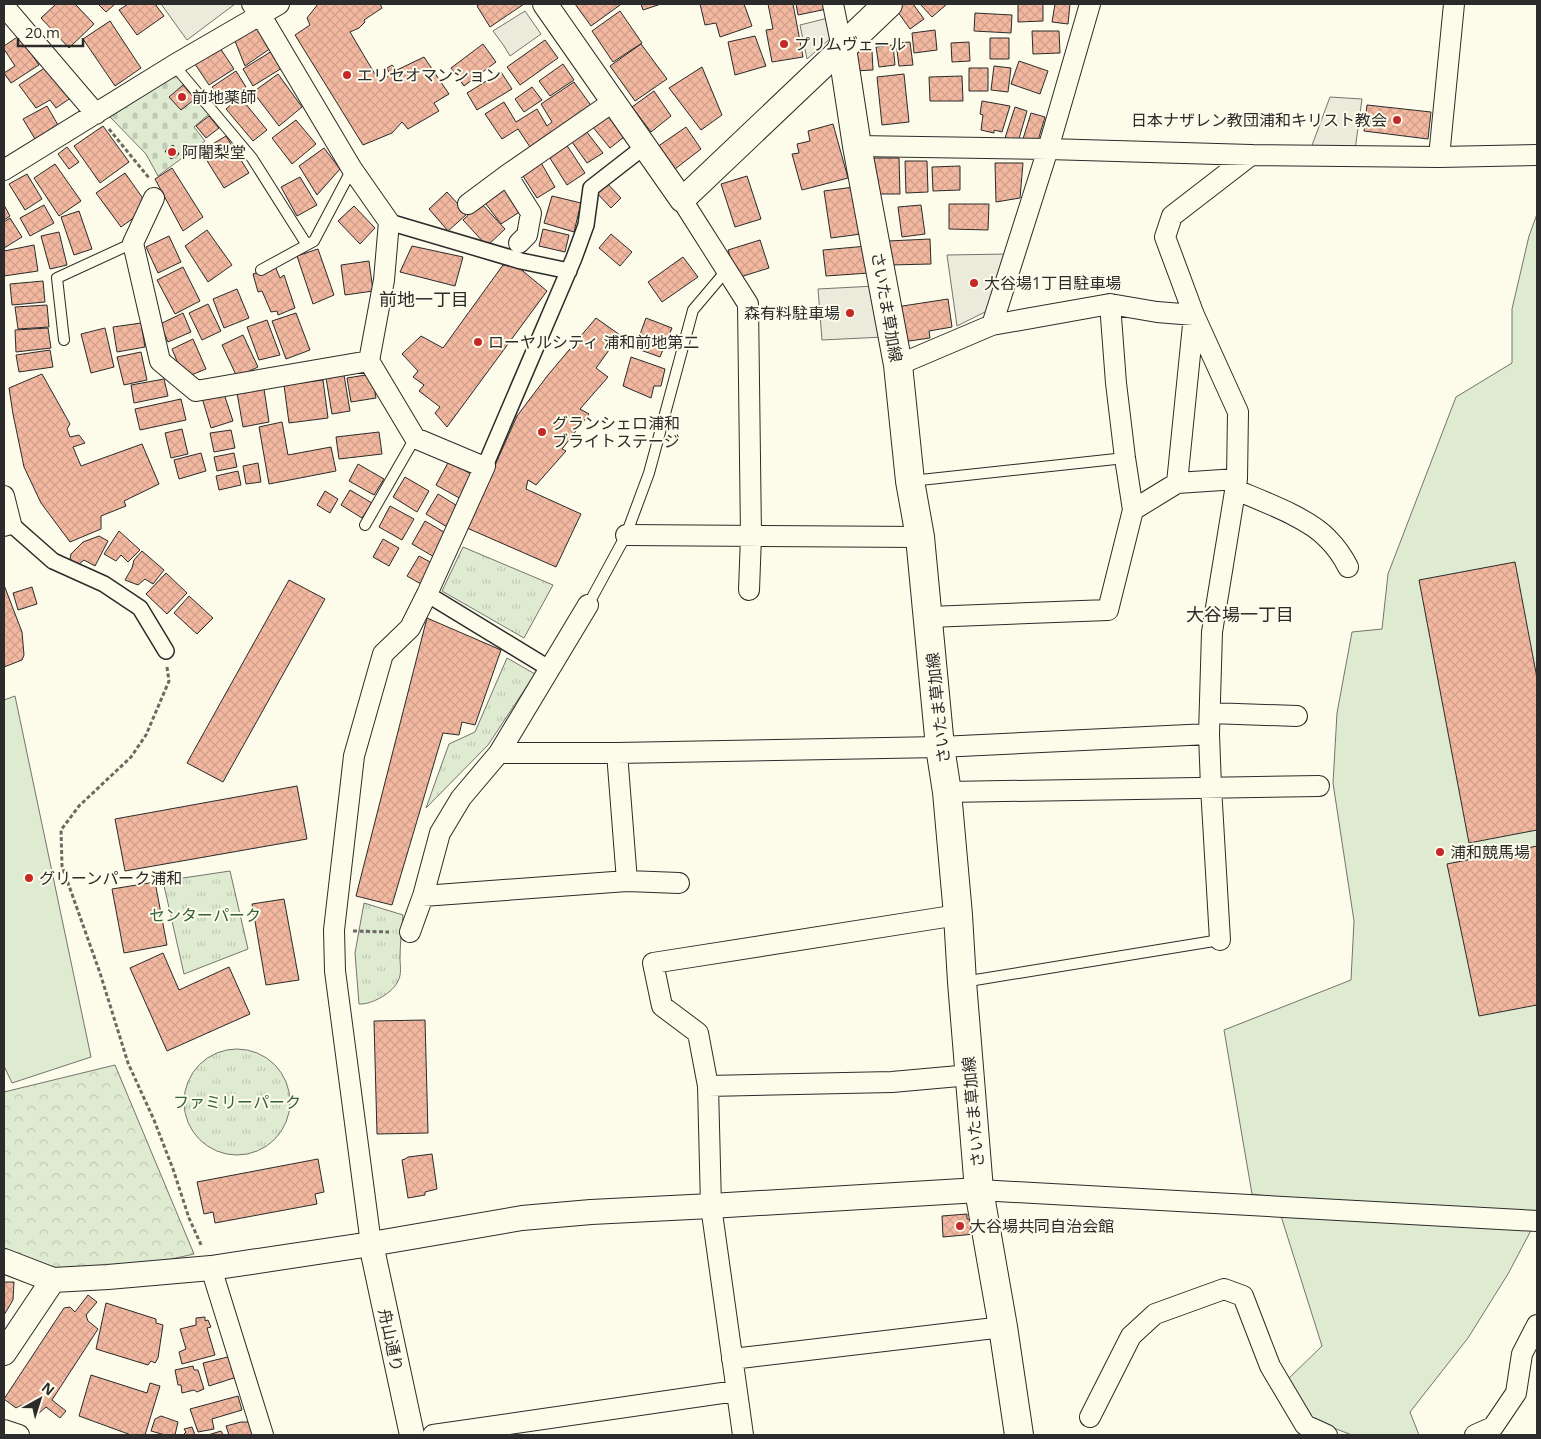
<svg xmlns="http://www.w3.org/2000/svg" width="1541" height="1439" viewBox="0 0 1541 1439" font-family="'Open Sans','Noto Sans JP',sans-serif">
	<defs>
		<pattern id="forest-crowns" width="20" height="18" patternUnits="userSpaceOnUse" patternTransform="scale(1.25)"><rect width="20" height="18" fill="#deebd1"/><path d="M2 6a3 3 0 1 1 6 0M12 15a3 3 0 1 1 6 0" fill="none" stroke="#bfcab4"/></pattern>
		<pattern id="cemetery-stones" width="16" height="16" patternUnits="userSpaceOnUse" patternTransform="scale(1.25)"><rect width="16" height="16" fill="#deebd1"/><path d="M2 7V4a2 2 0 0 1 4 0v3zM10 15v-3a2 2 0 0 1 4 0v3z" fill="#bfcab4"/></pattern>
		<pattern id="park-tufts" width="24" height="20" patternUnits="userSpaceOnUse" patternTransform="scale(1.25)"><rect width="24" height="20" fill="#deebd1"/><path d="M3 7l-1-3M5 7V3M7 7l1-3M15 17l-1-3M17 17v-4M19 17l1-3" fill="none" stroke="#bfcab4"/></pattern>
		<pattern id="building-cross-hatch" width="8" height="8" patternUnits="userSpaceOnUse" patternTransform="scale(1.25)"><rect width="8" height="8" fill="#f2b8a0"/><path d="M0 0l8 8M0 8l8-8" fill="none" stroke="#d09e8a"/></pattern>
	</defs>
	<rect width="100%" height="100%" fill="#fdfbea"/>
	<path fill="#deebd1" stroke="#74746e" d="M1537,214V1219L1508,1274L1468,1338L1410,1412L1419,1435H1352L1315,1421L1287,1380L1322,1346L1275,1197L1252,1194L1224,1030L1351,980L1354,921L1333,783L1337,713L1352,632L1382,629L1388,574L1456,397L1512,363V309L1529,236Z
		M15,696L91,1057L12,1083L4,1066V700Z"/>
	<path fill="url(#forest-crowns)" stroke="#74746e" d="M115,1065L194,1254L109,1273L54,1267L4,1248V1092Z"/>
	<path fill="url(#cemetery-stones)" stroke="#74746e" d="M176,75L209,114L194,127L205,141L158,176L146,154L110,117Z"/>
	<path fill="url(#park-tufts)" stroke="#74746e" d="M463,547L553,585L524,638L442,591Z
		M507,658L535,674L488,745L426,808L449,744L475,732Z
		M230,871L248,949L184,974L163,881Z
		M364,903L403,915C402,929 400,943 400,958C400,965 402,974 398,981C393,993 371,1005 359,1004L355,953Z
		M184 1102a53 53 0 1 1 106 0a53 53 0 1 1-106 0Z"/>
	<path fill="#eceadb" stroke="#74746e" d="M161,4H235L187,40Z
		M525,11L541,34L510,56L504,46L493,31Z
		M828,18L831,38L807,59L800,25Z
		M1330,97L1362,99L1355,150L1311,148Z
		M1007,254L987,311L957,326L947,255Z
		M875,286L884,337L822,340L818,289Z"/>
	<path fill="url(#building-cross-hatch)" stroke="#2b2b2b" d="M56,4H75L94,24L69,48L41,18Z
		M98,4H115L106,12Z
		M128,4H155L164,16L137,35L119,10Z
		M318,4H380L382,8L364,20L365,22L359,28L350,32L379,81L390,75L387,68L392,65L397,70L424,57L449,94L434,103L439,111L408,129L402,122L392,133L363,145L295,35L310,25L307,18Z
		M480,4H524L490,27L477,6Z
		M575,4H618L620,5L591,26Z
		M641,4H661L643,10Z
		M700,4H744L752,26L720,37L716,23L705,25Z
		M768,4H793L803,57L772,62L766,30L773,29Z
		M796,4H825L827,9L798,15Z
		M901,4H913L924,19L910,29L895,8Z
		M920,4H947L932,17Z
		M1018,4H1043V21L1018,22Z
		M1055,4H1070L1068,24L1052,22Z
		M620,11L642,43L613,62L592,31Z
		M975,13L1012,15L1011,33L974,31Z
		M110,21L141,68L115,86L83,39Z
		M256,27L271,48L245,66L235,41Z
		M935,30L937,50L914,53L912,33Z
		M1032,31H1059L1060,53L1033,54Z
		M19,36L39,65L11,83L4,73L15,66L4,49V46Z
		M755,36L766,66L735,75L728,42Z
		M990,38H1009V59H990Z
		M545,40L558,58L520,85L507,67Z
		M910,42L913,65L899,66L896,43Z
		M969,42L970,61L952,62L951,43Z
		M483,44L496,62L464,86L451,68Z
		M641,44L667,79L635,101L610,66Z
		M893,45L895,65L879,67L876,47Z
		M220,48L234,69L209,85L195,64Z
		M272,51L282,68L253,86L243,69Z
		M872,51L873,70L853,71L852,52Z
		M1019,61L1048,71L1040,94L1011,84Z
		M563,64L574,80L550,96L539,81Z
		M49,65L72,97L56,108L50,100L36,108L19,85Z
		M994,66L1011,68L1008,92L991,90Z
		M702,67L722,115L701,130L669,88Z
		M969,68H988V91H969Z
		M236,71L246,87L222,102L212,87Z
		M501,72L512,89L477,110L467,93Z
		M278,74L302,107L279,126L253,92Z
		M904,74L909,122L882,125L877,77Z
		M962,76L963,101H930L929,77Z
		M574,82L595,111L534,153L518,129L502,139L485,114L504,102L516,122L537,109L547,126L552,122L541,104Z
		M183,85L195,99L181,110L169,97Z
		M532,87L542,100L524,112L515,99Z
		M654,91L671,116L651,132L632,107Z
		M240,97L267,130L253,141L226,109Z
		M982,101L1010,106L1002,132L994,130V133L981,130L983,115L980,114Z
		M1367,105L1431,112L1428,139L1364,131Z
		M47,106L58,125L35,139L23,119Z
		M1015,107L1027,111L1018,142L1005,138Z
		M611,111L628,134L610,148L592,126Z
		M1031,113L1045,117L1037,144L1023,139Z
		M209,116L219,128L206,138L196,126Z
		M296,120L316,144L292,164L272,138Z
		M833,124L848,178L802,190L792,154L799,153L797,144L810,141L808,131Z
		M103,126L129,162L100,183L74,146Z
		M686,127L701,149L675,169L657,147Z
		M586,131L603,153L587,163L572,142Z
		M226,136L249,173L224,188L201,151Z
		M566,144L585,173L567,185L548,155Z
		M173,145L179,154L171,159L165,151Z
		M67,147L79,162L69,169L58,154Z
		M324,148L340,169L317,195L299,166Z
		M873,158H899L900,194H874Z
		M540,161L555,187L537,198L521,173Z
		M905,161H927L928,192L906,193Z
		M995,163H1023L1020,198L996,202Z
		M55,164L81,201L59,216L34,178Z
		M960,166V190L933,191L932,167Z
		M172,168L203,217L183,231L155,179Z
		M125,173L149,207L121,227L96,193Z
		M27,174L42,199L25,210L9,184Z
		M747,176L761,219L735,227L721,184Z
		M300,177L317,205L297,216L281,187Z
		M501,181L521,211L501,224L480,196Z
		M605,181L621,198L611,208L595,191Z
		M854,187L861,234L831,238L824,191Z
		M447,192L467,214L448,231L429,209Z
		M552,196L581,203L574,232L544,223Z
		M481,203L505,229L487,246L463,220Z
		M949,204H989L988,230L949,229Z
		M4,205L10,216L4,220Z
		M44,205L54,223L30,236L20,218Z
		M921,205L925,234L902,237L898,207Z
		M354,206L375,228L360,244L338,221Z
		M79,211L92,249L74,255L61,217Z
		M10,218L22,237L4,248V222Z
		M543,229L569,235L565,252L539,246Z
		M207,230L232,265L208,282L185,246Z
		M59,232L67,265L50,269L41,236Z
		M611,234L632,252L620,266L599,248Z
		M169,236L181,262L158,273L146,247Z
		M930,239L931,264L889,265L888,241Z
		M760,240L769,268L737,278L728,250Z
		M34,245L38,271L4,276V251Z
		M412,246L463,257L455,286L400,272Z
		M867,246L869,273L826,276L823,250Z
		M318,249L334,295L313,304L297,256Z
		M683,257L698,277L662,302L648,282Z
		M369,261L373,291L345,295L341,265Z
		M503,265L518,267L547,291L447,427L435,413L440,407L419,391L424,385L413,377L418,371L402,354L421,336L443,348Z
		M275,266L280,278L284,275L295,308L278,315L277,311L271,312L262,291L258,292L253,274Z
		M183,267L200,301L175,314L157,280Z
		M43,281L45,302L12,305L10,284Z
		M237,289L249,318L224,328L213,299Z
		M948,299L952,327L929,331L930,338L902,342L896,307Z
		M208,304L221,331L202,340L189,313Z
		M47,305L49,327L18,329L15,307Z
		M183,313L191,332L168,342L160,324Z
		M296,313L310,350L286,359L272,321Z
		M596,318L620,335L596,368L608,377L580,409L589,414L562,449L566,451L536,485L528,480L526,489L581,514L556,567L467,528L517,416L548,375Z
		M646,318L672,328L660,357L635,348Z
		M267,320L280,355L259,360L247,327Z
		M141,323L145,347L117,352L113,327Z
		M48,328L51,348L16,352L15,330Z
		M105,328L114,367L91,373L81,334Z
		M243,335L258,367L237,377L222,345Z
		M193,339L206,369L184,378L172,349Z
		M50,350L53,367L19,372L16,355Z
		M141,352L147,380L124,385L117,357Z
		M631,357L665,369L661,386H654L651,398L623,386Z
		M42,374L70,424L67,429L70,437L79,435L85,443L73,447L81,466L142,444L159,484L124,501L126,506L101,516V529L70,542L41,503L24,467L13,414L9,388Z
		M372,374L376,398L351,402L347,378Z
		M344,375L350,411L332,414L326,378Z
		M164,379L168,396L134,403L131,385Z
		M323,380L328,418L289,423L284,385Z
		M264,389L269,422L243,427L237,393Z
		M223,391L233,421L211,428L202,398Z
		M181,399L186,420L140,430L135,409Z
		M282,422L288,455L331,447L336,471L269,484L259,427Z
		M182,429L188,454L171,458L165,433Z
		M231,430L235,448L214,452L210,433Z
		M379,432L382,454L339,459L336,437Z
		M201,453L206,471L179,479L174,460Z
		M234,453L237,467L217,471L214,457Z
		M449,461L474,476L461,499L436,485Z
		M258,463L261,482L246,484L243,466Z
		M358,464L384,479L374,495L349,481Z
		M238,471L241,485L219,490L216,476Z
		M405,477L429,491L417,512L393,497Z
		M350,490L372,503L362,518L341,505Z
		M325,491L338,499L330,513L317,505Z
		M438,494L459,507L447,527L426,514Z
		M390,506L414,519L402,540L379,527Z
		M425,521L449,535L436,558L412,544Z
		M119,531L140,550L128,562L121,555L116,561L104,554Z
		M99,536L108,541L95,566L84,560L78,565L70,559L71,554L83,542Z
		M383,539L399,548L389,566L373,557Z
		M142,551L164,570L153,584L145,579L138,585L125,580L132,568L134,560Z
		M419,556L432,563L421,584L407,576Z
		M1515,562L1537,678V830L1469,843L1419,580Z
		M166,573L187,593L167,614L146,594Z
		M289,580L325,599L223,782L187,763Z
		M4,585L22,632L24,655L22,660L4,667Z
		M32,587L37,604L18,610L13,593Z
		M189,596L213,618L197,634L174,613Z
		M427,618L501,650L475,725L462,722L459,735L443,733L392,905L356,896Z
		M297,786L307,839L125,871L115,819Z
		M1537,846V1005L1479,1016L1447,864Z
		M155,882L167,945L124,953L112,889Z
		M284,899L299,980L266,985L252,904Z
		M163,953L179,990L229,967L250,1014L167,1051L130,968Z
		M425,1020L428,1133L377,1134L374,1021Z
		M432,1154L437,1189L425,1192V1195L408,1198L402,1160L405,1159L408,1157Z
		M318,1159L324,1192L315,1194L317,1204L215,1223L213,1212L204,1214L197,1182Z
		M967,1214V1219H973L975,1234L943,1237L942,1216Z
		M4,1282H14L13,1300L4,1315Z
		M88,1295L97,1302L86,1315L88,1321L98,1329L52,1400L66,1411L60,1418L46,1407L38,1414L29,1408L27,1409L22,1405L16,1408L4,1399L64,1308L70,1307L75,1312Z
		M106,1303L156,1319V1323L163,1325L158,1358L155,1363L151,1361L148,1365L96,1349Z
		M205,1317V1321L208,1320L211,1327L207,1328L215,1355L182,1364L179,1352L186,1349L180,1329L196,1325V1318Z
		M232,1356L237,1377L209,1386L203,1363Z
		M193,1366L194,1370H198L204,1389L197,1392L194,1390L182,1393L181,1385H178L175,1370Z
		M91,1375L147,1393L150,1383L160,1386L145,1435H131L79,1416Z
		M238,1396L242,1410L212,1419L214,1429L198,1432L190,1409Z
		M161,1416L178,1422L175,1435H165L151,1431L155,1419Z
		M241,1422H249L254,1435H229L226,1426Z
		M192,1427L195,1435H183L186,1432L184,1429Z
		M221,1431L223,1435H208Z"/>
	<g fill="none" stroke-linecap="round" stroke-linejoin="round">
		<g stroke="#2b2b2b" stroke-width="12">
			<path id="service" d="M174,65L252,158L307,245
				M261,270L314,241L352,169
				M64,340L57,278L133,243
				M911,481L1125,458
				M365,525L415,438
				M588,605L626,535L649,473L693,310L726,271
				M963,982L1220,940"/>
		</g>
		<g stroke="#2b2b2b" stroke-width="18">
			<path id="pedestrian" d="M389,222L521,261L569,271
				M485,466L574,258L586,225L591,188L645,146
				M11,524L53,561L104,584L140,608L166,651
				M427,594L550,669"/>
		</g>
		<g stroke="#2b2b2b" stroke-width="22">
			<path id="minor" d="M252,4L260,14L352,169L389,222L384,280L369,361L415,438L484,467
				M833,4L842,48
				M4,6L96,114
				M857,146L1048,149L1251,155L1439,157L1537,155
				M1439,157L1454,4
				M4,170L174,65L279,4
				M154,198L133,243L160,361L196,391L369,361
				M682,200L748,304L751,536L749,590
				M468,204L507,175
				M519,243L527,235L531,213L507,175L614,101
				M1110,304L1116,383L1125,458L1133,510
				M992,325L1110,304L1157,312L1194,315L1177,483
				M898,365L992,325L1048,149L1090,4
				M1237,479L1238,412L1194,315L1165,237L1172,216L1251,155
				M1236,490C1262,501 1309,518 1328,539C1336,547 1343,557 1348,567
				M4,496L11,524L4,526
				M626,535L920,537
				M588,605L499,753H617L940,747L1209,734
				M929,617L1108,610L1133,510L1177,483L1237,479L1212,632L1209,734L1211,787L1220,940
				M1210,713L1297,716
				M617,753L627,881
				M947,792L1319,786
				M423,896L627,881L679,883
				M410,932L423,896L440,833L461,798L499,753
				M708,1086L698,1033L662,1006L653,963L958,915
				M979,1190L1537,1221
				M371,1244L335,971L334,930L354,756L383,654L410,628L427,594L485,466
				M211,1268L263,1435
				M732,1359L1003,1327
				M1090,1417L1131,1336L1155,1314L1224,1289L1243,1296L1270,1366L1305,1425L1327,1435
				M4,1430L19,1435
				M433,1435L736,1391
				M743,1435L711,1206L708,1086L892,1082L970,1075
				M1475,1435L1493,1427L1516,1393L1522,1354L1537,1325"/>
		</g>
		<g stroke="#2b2b2b" stroke-width="26">
			<path id="tertiary" d="M545,4L682,200L842,48
				M371,1244L412,1435
				M4,1261L53,1280
				M4,1353L53,1280L108,1277L211,1268L371,1244L522,1218L591,1212L711,1206L979,1190"/>
		</g>
		<g stroke="#2b2b2b" stroke-width="30">
			<path id="primary" d="M888,4L842,48L857,146L898,365L910,481L920,537L940,747L947,792L958,915L962,982L979,1190L1003,1327L1019,1435"/>
		</g>
		<path stroke="#6a6964" stroke-width="3" stroke-dasharray="4 2.5" stroke-linecap="butt" d="M109,129L149,178
			M167,667L169,681L146,735L131,757L79,806L61,830L62,866L100,973L128,1063L154,1120L173,1169L189,1218L202,1247
			M353,931L389,932"/>
		<use href="#service" stroke="#fdfbea" stroke-width="10"/>
		<use href="#pedestrian" stroke="#fdfbea" stroke-width="15"/>
		<use href="#minor" stroke="#fdfbea" stroke-width="20"/>
		<use href="#tertiary" stroke="#fdfbea" stroke-width="24"/>
		<use href="#primary" stroke="#fdfbea" stroke-width="28"/>
	</g>
	<g fill="#c62828" stroke="#fdfbea" stroke-width="2">
		<circle cx="784" cy="44" r="5"/>
		<circle cx="347" cy="75" r="5"/>
		<circle cx="182" cy="97" r="5"/>
		<circle cx="1397" cy="120" r="5"/>
		<circle cx="172" cy="152" r="5"/>
		<circle cx="974" cy="283" r="5"/>
		<circle cx="850" cy="313" r="5"/>
		<circle cx="478" cy="342" r="5"/>
		<circle cx="542" cy="432" r="5"/>
		<circle cx="1440" cy="852" r="5"/>
		<circle cx="29" cy="878" r="5"/>
		<circle cx="960" cy="1226" r="5"/>
	</g>
	<g text-anchor="middle" dominant-baseline="central" stroke-width="4" stroke-linejoin="round" paint-order="stroke">
		<g font-size="16" fill="#2b2b2b" stroke="#fdfbea" text-anchor="start">
			<text x="794" y="44">プリムヴェール</text>
			<text x="357" y="75">エリセオマンション</text>
			<text x="192" y="97">前地薬師</text>
			<text x="1387" y="120" text-anchor="end">日本ナザレン教団浦和キリスト教会</text>
			<text x="182" y="152">阿闍梨堂</text>
			<text x="984" y="283">大谷場1丁目駐車場</text>
			<text x="840" y="313" text-anchor="end">森有料駐車場</text>
			<text x="488" y="342">ローヤルシティ 浦和前地第二</text>
			<text x="552" y="423">グランシェロ浦和<tspan x="552" dy="18">ブライトステージ</tspan></text>
			<text x="1450" y="852">浦和競馬場</text>
			<text x="39" y="878">グリーンパーク浦和</text>
			<text x="970" y="1226">大谷場共同自治会館</text>
		</g>
		<g font-size="16" fill="#2b2b2b" stroke="#fdfbea">
			<text transform="translate(887 307) rotate(80)">さいたま草加線</text>
			<text transform="translate(938 708) rotate(-96)">さいたま草加線</text>
			<text transform="translate(973 1112) rotate(-95)">さいたま草加線</text>
			<text transform="translate(391 1340) rotate(78)">舟山通り</text>
		</g>
		<g font-size="16" fill="#34623c" stroke="#fdfbea">
			<text x="205" y="915">センターパーク</text>
			<text x="237" y="1102">ファミリーパーク</text>
		</g>
		<g font-size="18" fill="#2b2b2b" stroke="#fdfbea">
			<text x="424" y="299">前地一丁目</text>
			<text x="1240" y="614">大谷場一丁目</text>
		</g>
	</g>
	<rect width="1541" height="1439" fill="none" stroke="#2b2b2b" stroke-width="10"/>
	<g transform="translate(40 1399) rotate(39)" stroke="#fdfbea" stroke-width="4" paint-order="stroke">
	<path d="M0-4L9 19L0 12L-9 19Z" fill="#2b2b2b"/>
	<text y="-8" font-size="14" font-weight="bold" text-anchor="middle" fill="#2b2b2b">N</text>
	</g>
	<path d="M18 38v8h65v-8" fill="none" stroke="#2b2b2b" stroke-width="2.5"/>
	<text x="25" y="38" font-size="15" fill="#2b2b2b" stroke="#fdfbea" stroke-width="4" paint-order="stroke">20 m</text>
</svg>
